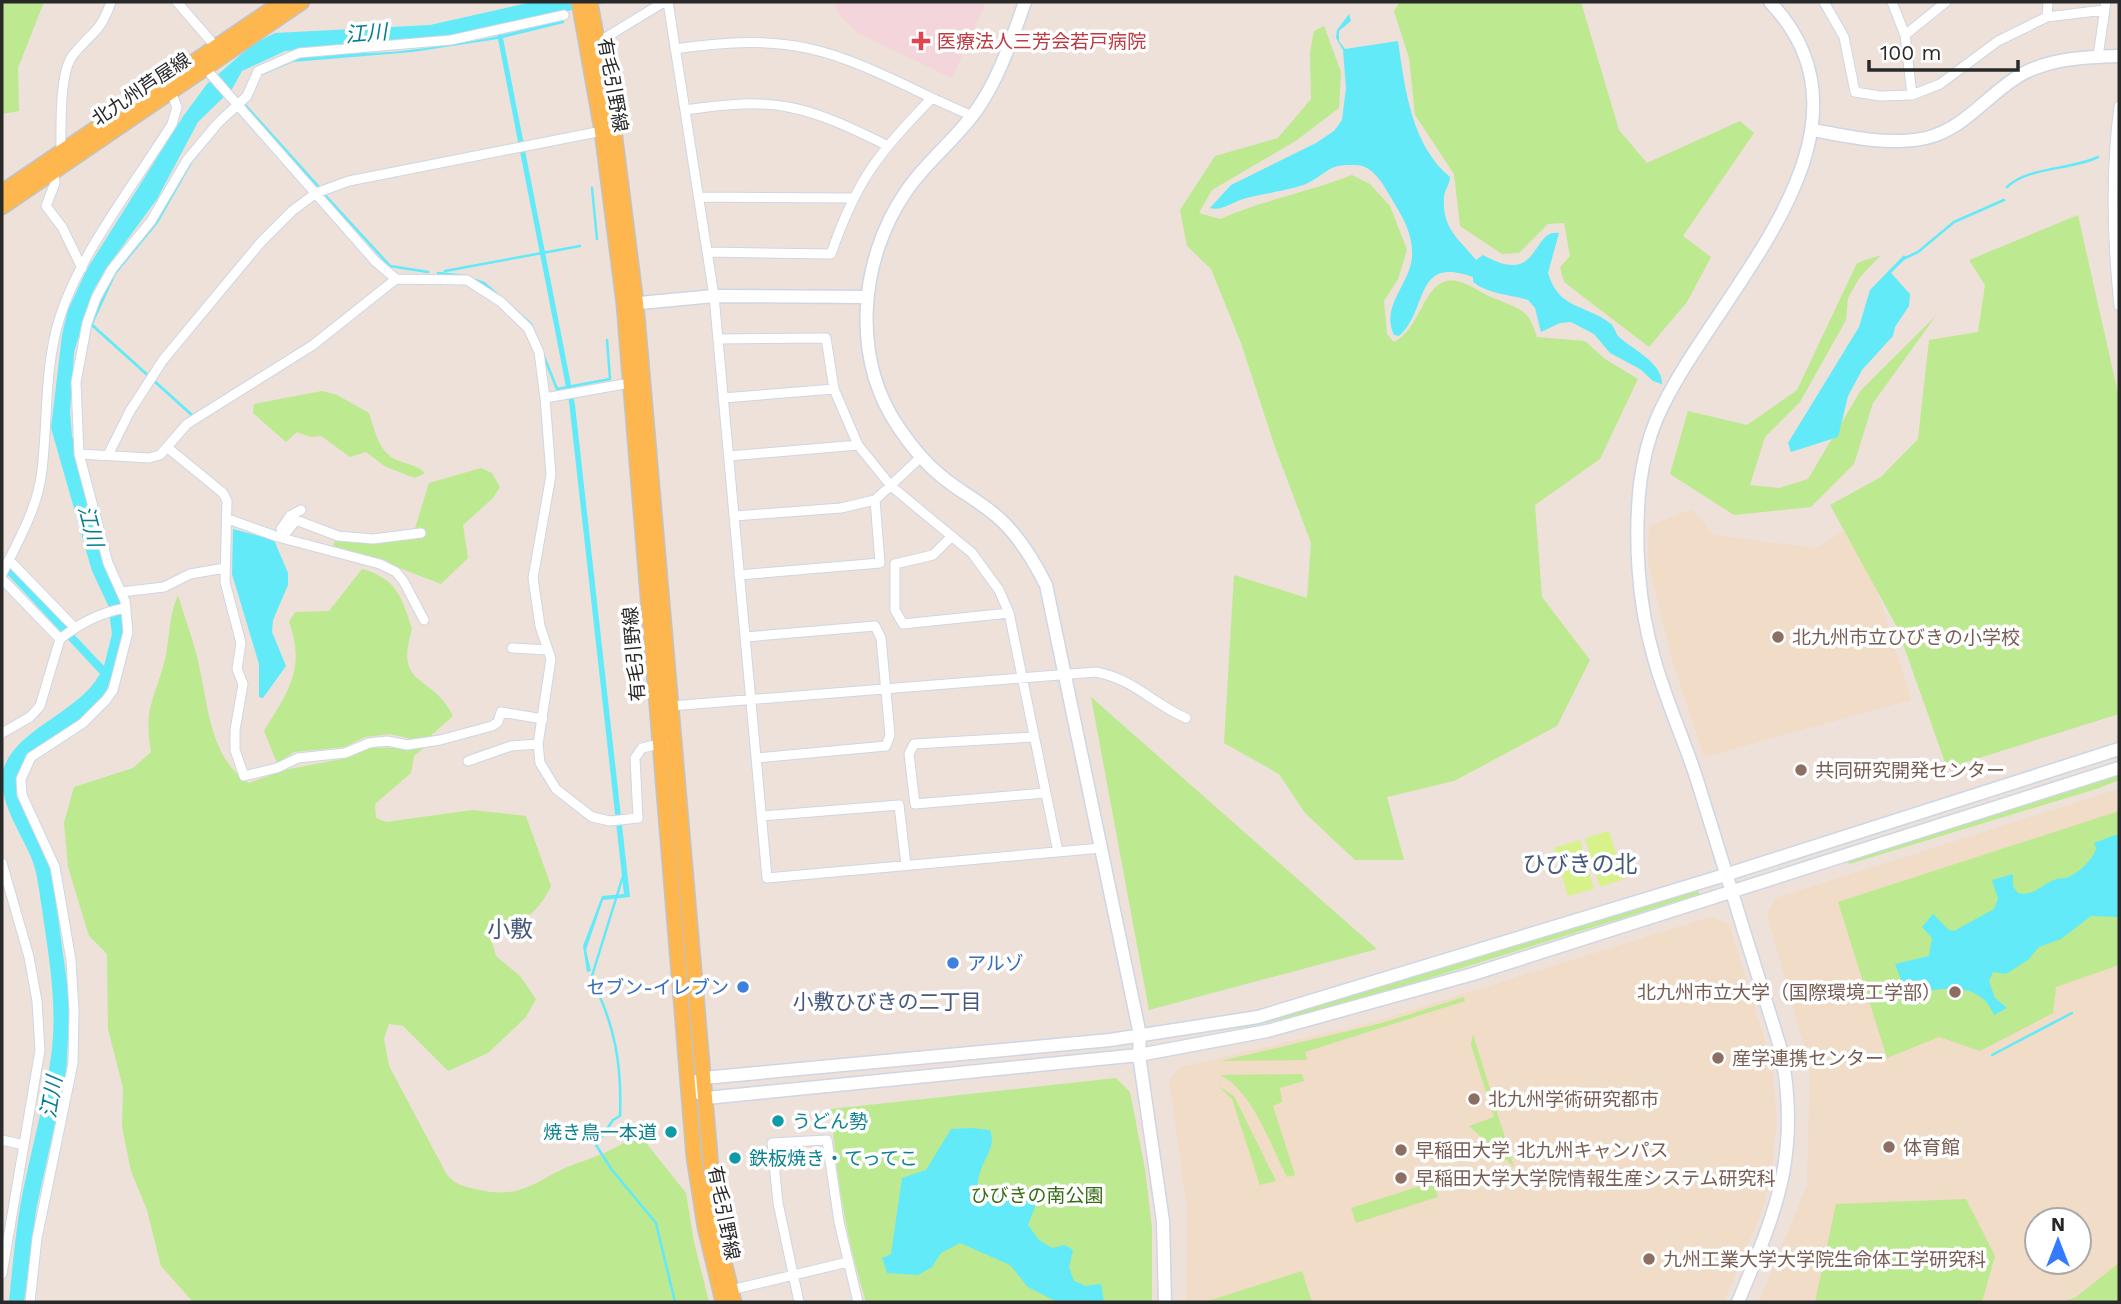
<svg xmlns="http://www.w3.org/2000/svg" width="2121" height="1304" viewBox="0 0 2121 1304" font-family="'Work Sans','Noto Sans JP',sans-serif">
	<rect width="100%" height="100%" fill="#ede1d9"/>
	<path fill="#f0dcc7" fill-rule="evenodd" d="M1692,509L1714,535L1816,548L1851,527L1860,536L1911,700L1704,757L1672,659L1648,563L1649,526Z
		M2119,789V1302H1759L1807,1185L1810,1068L1767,914L1776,898ZM2037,1220H2079V1262H2037Z
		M1710,917L1729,924L1763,1034L1773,1075L1777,1119L1771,1177L1762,1211L1724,1302H1186L1187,1208L1169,1080L1181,1067L1377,1021Z"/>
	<path fill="#f5d5dc" d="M834,2H986L952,78L861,35L839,15Z"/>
	<path fill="#bde990" d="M2,2H44L18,68L19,111L2,114Z
		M1400,2H1581L1619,130L1647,163L1740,121L1754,133L1683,236L1711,257L1687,302L1649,347L1564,282L1560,267L1570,256L1564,223L1548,224L1519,253L1502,254L1460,226L1454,174L1415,115L1409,58L1394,11Z
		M1324,26L1341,72L1339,108L1297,140L1212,190L1199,213L1220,219C1263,200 1309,192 1352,175L1370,184L1390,206L1407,250L1398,279L1384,301L1387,334L1394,342C1424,328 1423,271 1461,282C1473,286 1484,295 1496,299C1522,310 1528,309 1537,337L1585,341L1605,359L1638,379L1600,459L1535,505L1542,597L1590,660L1557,726L1454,781L1387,797L1404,860H1355L1305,813L1279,774L1224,743L1234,575L1307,598L1311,543L1275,447L1241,343L1211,269L1187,246L1180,210L1215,156L1278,138L1311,99L1310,52L1314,31Z
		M2078,215L2119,398V714L1947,768L1897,627L1830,505L1881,477L1918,439L1929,340L1978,332L1985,285L1969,260Z
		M1881,255L1860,277L1848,298L1846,320L1800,402L1765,437L1750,485L1779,488L1808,479L1861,390L1966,286L1935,317L1873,403L1854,464L1811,507L1734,515L1670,474L1688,411L1747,425L1797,390L1857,263Z
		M322,391L337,395L369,413C375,431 379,454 399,461C410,465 416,465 425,473L415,478L386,467L366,452L350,457L321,436L310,437L297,432L286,442L253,413L254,404Z
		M481,468L492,473L500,487L493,498L463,525L468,558L441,584L366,555L333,546L335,541L343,539L412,538L429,483Z
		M362,569C396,578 402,597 412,629C394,689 431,672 453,716L427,739H411L390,734L365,737L345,747L294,752L277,763L264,731C288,692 306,669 289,622L295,612L329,611Z
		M178,595C184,616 192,636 197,657C208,699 208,758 249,783L284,770L347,758L371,748L425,747L414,756L411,773L375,804L376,818L386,822L472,810L526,816L551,886C537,916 519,923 490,936L496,956L520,976L536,999L526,1017L488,1053L448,1071L403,1026L389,1024L384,1039L389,1066L447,1175C456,1185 463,1186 475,1189C528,1202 538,1175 581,1162C602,1155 620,1146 639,1134L686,1193L694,1242L709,1302H193L161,1266L147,1210L131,1171L122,1127L123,1088L108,1029L107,954L89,936L68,867L64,823L74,787L133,768L151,752C143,704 156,699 166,655C170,634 169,615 178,595Z
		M1091,697L1377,949L1149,1010Z
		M2119,774V780L2096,789L1849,864L1847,859Z
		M2119,811V965L2056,987L2053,1013L1980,1051L1939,1037L1887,1058L1838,902Z
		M1698,891L1700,894L1352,1002L1252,1026L1162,1038L1269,1015L1613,913Z
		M1464,997L1465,1001L1305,1052L1307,1060L1221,1061L1382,1023Z
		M1473,1034L1514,1167L1469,1126L1494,1117L1471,1045Z
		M1302,1074L1304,1081L1280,1088L1282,1102L1273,1106L1295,1175L1287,1177C1271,1146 1252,1090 1220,1075Z
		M1116,1078L1130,1092L1145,1169L1152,1228V1302H866C846,1238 836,1175 831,1109Z
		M1218,1086L1234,1096L1276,1181L1260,1185L1232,1099Z
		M1433,1182L1438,1197L1356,1223L1351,1208Z
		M1966,1199L1995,1256L1982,1302H1815L1836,1204Z
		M2119,1263V1302H2063L2076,1297Z
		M1302,1271L1312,1302H1205Z"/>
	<path fill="#d7f18b" d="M1609,831L1624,879L1600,887L1585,838Z
		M1580,840L1594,889L1568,896L1554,848Z"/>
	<path fill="#62eaf9" d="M532,2H609L499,26L501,35L564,20V23L503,38L575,405L630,897L603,900L586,950L591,971L587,972L583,946L602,896L624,894L569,402L498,39L413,52L293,62L260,76C289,47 362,56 401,51C434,47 466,43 498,36L495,26L442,38L285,51L242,71L232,89L198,122L157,199L105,270L92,293L74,352L70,411L72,436L108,571L122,601L124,638L104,698L83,718L32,754L22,765L17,780L51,866L70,1005L66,1073L36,1210L24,1302H9C12,1271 15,1239 20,1207C29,1157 44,1107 51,1057C58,1007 49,958 42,909C39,892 38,873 31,857C20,831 0,804 2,774C12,729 77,715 100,674L9,576L2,572V566L13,570L104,666L112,634L108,605L92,571L51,428L62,335L68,310L87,269L184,115L207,84L253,44L275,33L430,25Z
		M1349,14L1351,21L1339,31V41L1345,49L1398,41C1405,88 1411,145 1450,177C1450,185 1444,190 1444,198C1442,229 1459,239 1476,260L1483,255C1541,288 1531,228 1559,233L1548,273C1559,310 1585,304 1610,323C1615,327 1615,333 1619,337C1632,349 1663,363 1662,384L1653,381L1640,369L1610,353L1594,334L1571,322L1560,323L1541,332L1535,308L1528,300C1509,294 1490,295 1473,282V277C1413,255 1429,310 1399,336L1394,335C1379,304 1415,281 1412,250C1411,227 1398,210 1387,191C1381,180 1370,165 1356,165C1327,164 1329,172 1308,183C1294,190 1258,194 1240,200C1230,204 1221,211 1210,208L1231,185L1316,143L1334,131L1342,120L1346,88L1343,50L1336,38L1337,30Z
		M219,129L192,163L158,223L116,274L93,324L194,415L192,417L90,325L113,274L155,223L193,158Z
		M1904,255L1906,258L1891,273L1910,294L1909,306L1895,327L1893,336L1862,370L1848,396L1838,437L1791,452L1788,443L1859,327L1870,290Z
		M233,529L274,540L288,573V585L273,620L272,632L286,666L263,698L259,697V664L232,574Z
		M2115,835L2119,836V917L2091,916L2061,939L2039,947L2028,960L2006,974L1993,972L1989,981L1995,998L2007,1008L1994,1015C1980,982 1948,988 1921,992L1911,1005L1895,964L1929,956L1932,938L1922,927L1933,914L1949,930L1954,931L1994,909L1998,899L1992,880L2013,874V886L2018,893C2033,897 2041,885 2054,880C2057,878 2061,879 2065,878C2076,876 2095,858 2096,848L2094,843Z
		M971,1128L990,1130C998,1151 977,1162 978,1187C1007,1206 1020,1184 1042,1189L1028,1225L1039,1240L1052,1248L1065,1245L1073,1250L1069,1267L1074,1281L1086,1286L1101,1284L1104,1302H1057L1028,1287L1010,1265L960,1243L941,1253L932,1267L918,1275L887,1273L882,1258L891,1254L902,1178L926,1170L951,1129Z"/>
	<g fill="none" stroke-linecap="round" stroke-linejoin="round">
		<path stroke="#62eaf9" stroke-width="2.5" d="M245,105L318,186
			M2007,187C2027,167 2071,170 2098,157
			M592,188L597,239
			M324,194L390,266L428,272
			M1903,259L1918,252L1954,222L2004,200
			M445,271L580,246
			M438,273L466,276
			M472,279L484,283L531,324L557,389L610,379L607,340
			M623,876L591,979C615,1023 622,1066 620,1116L613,1120L596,1145L612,1170L656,1223L675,1302
			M1992,1055L2072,1013"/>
		<g stroke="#ced6e4" stroke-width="11">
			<path id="street" d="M177,2L216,47
				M668,2L714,296L767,878L1101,848
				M1824,2L1844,37L1855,92L1880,96L1912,95L1905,35L1892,2
				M2048,2L2047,17L2104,10
				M1905,35L1946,2
				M595,44L664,2
				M675,49C791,32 829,48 932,98
				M2098,56L2106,2
				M206,69L375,261L396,279
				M1912,95L1940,84L1998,41L2047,17
				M2119,106C2110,173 2112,239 2119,306
				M685,110C776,96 805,105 886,145
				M61,153C61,130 59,72 73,55C93,30 99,35 111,2
				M54,172L55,183L46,206L62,227L82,268
				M699,197L853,198
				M707,252L831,254C856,181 879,152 932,98L972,116
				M718,339L826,338L834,389L858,445L891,486L972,553L999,590L1009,613L1058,852
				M545,398L630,383
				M723,398L834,389
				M168,448L223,493L227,501L225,582L241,643L237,669L243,684L235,730V750L244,776L277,768L298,758L345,753L369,743L387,741L407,745L440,740L492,726L498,722L501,712L543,719
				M79,454L76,382L87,323L96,298L112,269L151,221L187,160L218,123L247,96L258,71L299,53L451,40L564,15
				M108,455L130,411L163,360L261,242L292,211L316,193L349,181L602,131
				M729,456L858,445
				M734,516L841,508L875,500L921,457
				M228,519L278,537L380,564L396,572L404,582L424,620
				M281,529L290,516L301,510
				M952,536L933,555L895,564V610L903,624L1009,613
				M282,538L296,520L338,536L373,539L421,533
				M9,560L74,627
				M2,574C18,541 38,508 42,470C48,420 44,366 60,317C80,253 136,182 172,124L177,107L170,90
				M739,575L880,563L875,500
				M2,579L60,639L40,706L30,717L2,733
				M121,592L164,587L190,574L225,568
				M745,637L875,626L881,638L890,735L886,746L756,758
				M60,639C80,623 101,612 126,608
				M512,648L548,650
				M670,706L1096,672C1136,680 1151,703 1186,718
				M1033,737L914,744L909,754L915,804L1045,793
				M468,761L511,746L538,744
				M761,816L899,805L906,865
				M2,863L29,957L37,1001L40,1050L2,1274
				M2,1140L24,1145
				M731,1290L848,1262
				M30,1302L37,1238L73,1063L74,1011L71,960L55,867L22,795L21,779L31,757L83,723L106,700L113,690L128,632L125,601L108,563L79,454L149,458L160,455L187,424L313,345L396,279L467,280L501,302L528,328L539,352L545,398L551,475L533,578L540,626L551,659L538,744L540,763L556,789L592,817L610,821L638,818L635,758L642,748L664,743
				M799,1302L778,1203L772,1143L827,1140L839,1222L858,1302"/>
		</g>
		<g stroke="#ced6e4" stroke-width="15">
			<path id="secondary" d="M1025,2C1012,38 1000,76 978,108C957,139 925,162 905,193C859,261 851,358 899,428C911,446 925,463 941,476C960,492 983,503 1001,520C1021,539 1034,561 1046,585L1140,1035L1139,1055L1163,1221L1165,1302
				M1813,130C1849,137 1889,146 1926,138C1966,129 1991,90 2024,73C2054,58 2086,57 2119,56
				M629,304L714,296L866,297
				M695,1082L704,1078L1110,1040L1258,1017L1725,875L2119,749
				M688,1084L706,1098L1139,1055L1267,1031L1473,974L2119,768
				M1738,1302C1777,1209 1801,1154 1781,1050C1753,960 1725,870 1697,780C1684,739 1665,699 1654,658C1638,604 1634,540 1640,484C1643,461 1648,439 1657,418C1710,296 1897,136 1770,2"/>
		</g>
		<g stroke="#c3c3c3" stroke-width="17">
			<path id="primary" d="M579,2L602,131L624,304L694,1157L705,1227L723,1302
				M590,2L614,130L636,303L713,1190L720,1245L734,1302
				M2,192L282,2
				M2,207L302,2"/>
		</g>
		<use href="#street" stroke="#fff" stroke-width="9"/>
		<use href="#secondary" stroke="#fff" stroke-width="12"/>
		<use href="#primary" stroke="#fdb74e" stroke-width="14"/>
	</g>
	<path fill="#e0444e" stroke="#fff" stroke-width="2.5" d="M917.5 30.5h7v7h7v7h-7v7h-7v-7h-7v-7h7z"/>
	<g fill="#8d6e63" stroke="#fff" stroke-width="2.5">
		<circle cx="1778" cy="637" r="7"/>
		<circle cx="1801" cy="770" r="7"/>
		<circle cx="1955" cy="992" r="7"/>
		<circle cx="1718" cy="1058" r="7"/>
		<circle cx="1474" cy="1099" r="7"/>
		<circle cx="1889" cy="1147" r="7"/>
		<circle cx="1401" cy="1150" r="7"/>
		<circle cx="1401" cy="1178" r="7"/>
		<circle cx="1649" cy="1259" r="7"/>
	</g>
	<g fill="#3f7fe0" stroke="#fff" stroke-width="2.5">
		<circle cx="953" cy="963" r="7"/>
		<circle cx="743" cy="987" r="7"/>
	</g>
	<g fill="#0f9aa8" stroke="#fff" stroke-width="2.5">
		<circle cx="778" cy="1121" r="7"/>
		<circle cx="671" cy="1132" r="7"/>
		<circle cx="735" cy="1158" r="7"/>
	</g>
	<g text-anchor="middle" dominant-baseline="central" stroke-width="7" stroke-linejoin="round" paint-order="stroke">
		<g font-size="19" fill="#be3a42" stroke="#fff" text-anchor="start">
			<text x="937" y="41">医療法人三芳会若戸病院</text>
		</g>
		<g font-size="19" fill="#292929" stroke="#fff">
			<text transform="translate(613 85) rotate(80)">有毛引野線</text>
			<text transform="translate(141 89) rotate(-34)">北九州芦屋線</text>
			<text transform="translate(634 654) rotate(-95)">有毛引野線</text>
			<text transform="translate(724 1213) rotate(79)">有毛引野線</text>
		</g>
		<g font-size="19" fill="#785e54" stroke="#fff" text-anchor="start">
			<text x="1792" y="637">北九州市立ひびきの小学校</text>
			<text x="1815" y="770">共同研究開発センター</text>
			<text x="1941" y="992" text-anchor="end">北九州市立大学（国際環境工学部）</text>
			<text x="1732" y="1058">産学連携センター</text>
			<text x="1488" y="1099">北九州学術研究都市</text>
			<text x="1903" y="1147">体育館</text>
			<text x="1415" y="1150">早稲田大学 北九州キャンパス</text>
			<text x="1415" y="1178">早稲田大学大学院情報生産システム研究科</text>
			<text x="1663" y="1259">九州工業大学大学院生命体工学研究科</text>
		</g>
		<g font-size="19" fill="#366cbe" stroke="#fff" text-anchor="start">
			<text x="967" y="963">アルゾ</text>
			<text x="729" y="987" text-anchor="end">セブン-イレブン</text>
		</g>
		<g font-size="19" fill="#0d838f" stroke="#fff" text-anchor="start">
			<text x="792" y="1121">うどん勢</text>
			<text x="657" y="1132" text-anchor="end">焼き鳥一本道</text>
			<text x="749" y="1158">鉄板焼き・てってこ</text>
		</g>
		<g font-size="19" fill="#346c13" stroke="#fff">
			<text x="1037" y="1195">ひびきの南公園</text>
		</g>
		<g font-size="21" font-style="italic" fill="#047c95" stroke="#fff">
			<text transform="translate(366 33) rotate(-5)">江川</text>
			<text transform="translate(91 526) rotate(75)">江川</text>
			<text transform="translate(51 1097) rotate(-81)">江川</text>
		</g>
		<g font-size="21" fill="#46597d" stroke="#fff">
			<text x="887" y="1001">小敷ひびきの二丁目</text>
		</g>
		<g font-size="23" fill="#46597d" stroke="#fff">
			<text x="1580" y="864">ひびきの北</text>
			<text x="510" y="929">小敷</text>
		</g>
	</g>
	<rect width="2121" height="1304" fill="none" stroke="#292929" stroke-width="7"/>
	<g transform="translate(2058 1241)"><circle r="33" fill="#ffffff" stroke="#a9a9a9" stroke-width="2"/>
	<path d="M0-5L12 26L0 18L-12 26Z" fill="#347cff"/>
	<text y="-10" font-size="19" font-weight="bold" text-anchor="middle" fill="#292929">N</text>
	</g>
	<path d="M1869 60v10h149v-10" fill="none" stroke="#292929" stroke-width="3.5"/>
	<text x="1880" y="60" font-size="21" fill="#292929" stroke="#ffffff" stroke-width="5" paint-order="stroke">100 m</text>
</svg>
